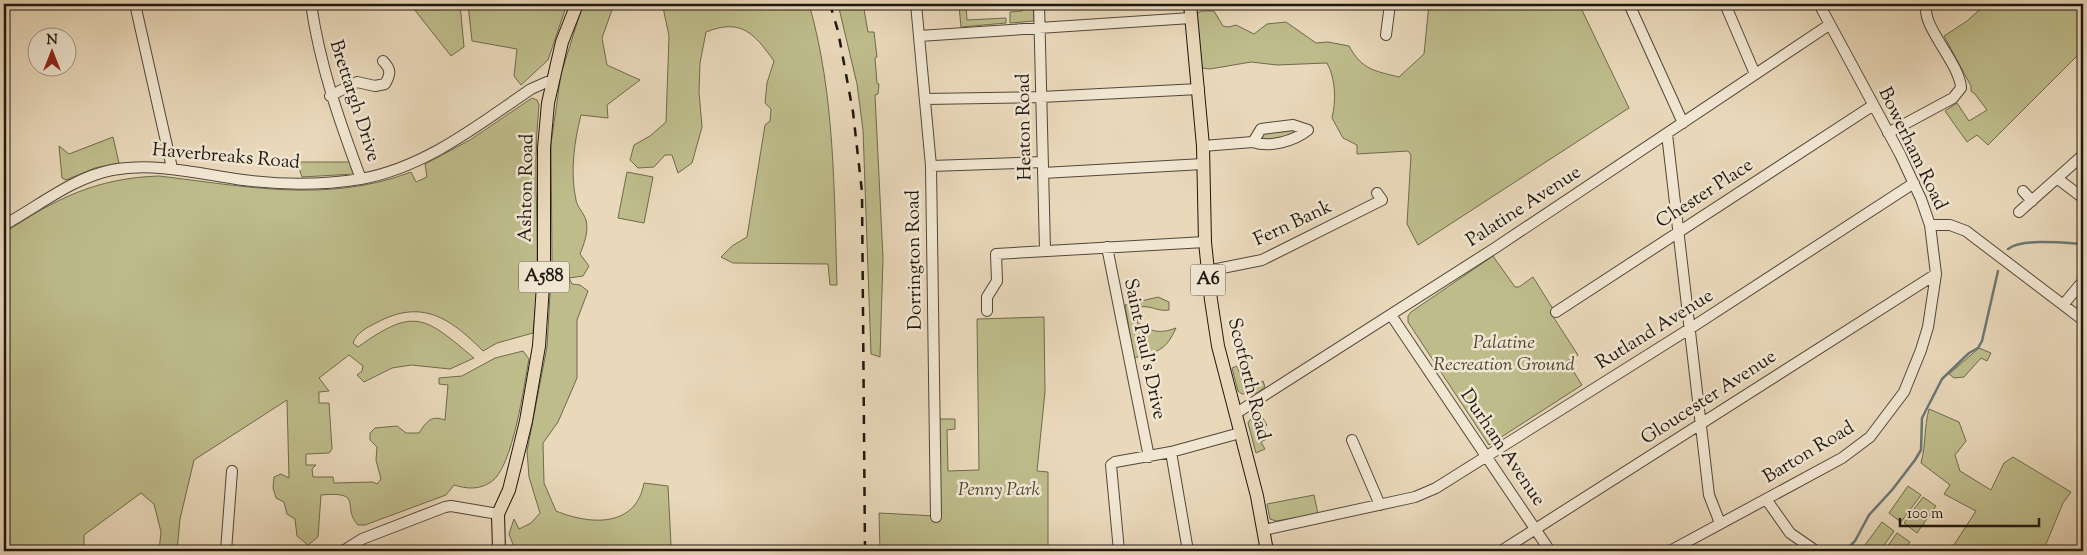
<svg xmlns="http://www.w3.org/2000/svg" width="2087" height="555" viewBox="0 0 2087 555" font-family="'Sorts Mill Goudy',serif">
	<rect width="100%" height="100%" fill="#e9d8ba"/>
	<filter id="stains"><feTurbulence type="fractalNoise" baseFrequency=".004" numOctaves="4"/><feColorMatrix values="0 0 0 0 .2 0 0 0 0 .09 0 0 0 0 .02 0 0 0 .5 -.17"/></filter>
	<radialGradient id="worn" r=".72"><stop offset=".6" stop-color="#630" stop-opacity="0"/><stop offset="1" stop-color="#630" stop-opacity=".3"/></radialGradient>
	<path fill="#bebc8b" stroke="#6e6a4c" d="M410,4H460L464,47L451,56Z
		M468,4H567L548,60L521,85L514,76L517,49L472,41Z
		M583,4H614L602,38L607,65L640,80L607,105L608,118L581,115C574,142 570,173 576,200C577,207 584,213 586,220C589,231 584,244 580,254L589,266L583,276L569,278L572,284L580,285L588,291L577,320V378L558,422L543,443L544,483L556,511C590,525 636,528 644,483L668,486L671,545L647,551H526L514,547L509,534L514,519L519,529L531,523L540,513L529,477L527,451L547,347L552,259L551,144L561,74Z
		M669,4H809C835,94 834,191 837,285H830L828,264L733,263L721,257L732,246L747,237L765,125L770,121L771,109L765,103L767,83L774,61C754,33 741,18 706,32L700,63L699,92L702,127L692,163L678,173L672,155H665L654,167L638,168L630,160L634,145L650,136L666,122L669,36L663,7Z
		M838,4H863L868,32H874L877,57L875,58L877,83L879,84L878,94L875,95L883,258L880,357L871,354L863,130L857,84Z
		M954,4H971L966,5L967,20L1006,18V23L961,27L959,6H954Z
		M1022,4H1033L1034,21L1010,23V12L1022,11Z
		M1429,4H1579L1629,108L1418,245L1407,224L1411,155L1408,151L1357,154V145L1343,138L1332,118C1336,101 1336,79 1327,63L1277,65L1251,62L1210,69L1202,68L1197,13L1202,11H1214L1223,26L1229,27L1236,25L1254,34L1267,24L1286,22L1316,43L1328,42L1349,46C1362,70 1375,71 1399,77L1424,54Z
		M1986,4H2083V50L1988,145L1977,135L1967,142L1945,111L1957,103L1969,121L1987,110L1975,94L1971,91V86L1944,36L1967,21Z
		M532,98L537,100L539,105C531,181 543,257 533,333L497,343L483,351C450,318 422,298 376,323C368,327 356,333 353,343L358,347C415,306 425,317 474,358L450,369L411,365L392,368L364,382L357,375L362,371L363,366L349,355L319,378L329,391L319,392V403H329L332,449L329,453L306,454V465H316L312,469L313,477H333L334,483L373,482L377,484L381,479L376,460L377,447L370,440V433L375,428L397,426L406,433H419C427,421 431,415 445,420L448,385L439,384V378L462,376L495,358L523,351L529,359C524,385 513,468 491,482C479,490 467,489 454,485L446,495L365,525H358C341,507 365,491 321,495L318,537L308,545L297,536L295,519L287,514L284,502L276,498L273,488L274,477L281,474L289,478L287,400L194,460L180,519L177,551H159L161,532L154,504L141,493L84,535V551H4V233C55,199 96,178 159,176C245,186 327,204 411,172L416,182L427,177L425,164L470,140Z
		M1293,129L1298,132L1294,136L1265,140L1260,137L1264,132Z
		M113,137L119,163L95,168L66,180L62,178L59,146L69,154Z
		M297,162H350L354,174L302,177Z
		M627,172L653,177L644,223L618,218Z
		M1493,256L1515,287H1519L1533,277L1553,309L1550,312L1578,355L1567,361L1582,385L1489,445L1408,322V316L1411,312Z
		M1158,297L1169,302V310C1158,312 1151,305 1140,307L1137,311V322C1151,332 1160,334 1176,328C1165,352 1158,351 1134,358L1125,305Z
		M1044,317L1045,392L1037,471L1048,472V549L880,551L879,513L936,516L935,419H955V429L947,430L948,471L979,470L977,319Z
		M1979,348L1991,353L1987,361L1981,358L1964,377L1954,378L1949,374Z
		M1237,366L1245,388H1253L1263,381L1265,387L1257,393L1242,394L1238,391L1232,368Z
		M1257,409L1267,425L1264,427L1270,437L1261,442L1265,449L1256,453L1248,423Z
		M1929,409L1959,422L1966,441L1955,455L1960,471L1991,490L2004,463L2013,457L2071,492L2063,503L2044,549L2047,551H1950L1976,511L1944,494L1950,485L1921,463C1926,445 1924,427 1929,409Z
		M1908,486L1921,495L1901,522L1889,513Z
		M1314,495L1318,514L1276,521L1270,519L1267,504Z
		M1923,497L1936,506L1917,533L1904,523Z
		M1882,522L1894,531L1880,551H1866L1862,549Z
		M1897,533L1910,542L1903,551H1884Z"/>
	<g fill="none" stroke-linecap="round" stroke-linejoin="round">
		<path stroke="#6a7775" stroke-width="2.5" d="M2008,249C2021,238 2066,243 2083,244
			M1845,551L1855,541L1869,515L1892,490L1915,460L1921,450L1922,418L1942,379L1969,353L1978,348L1982,341L1998,271"/>
		<g stroke="#524739" stroke-width="12">
			<path id="minor" d="M135,4L172,168
				M311,4C320,66 339,120 361,179
				M916,4L931,166L936,517
				M1039,4L1045,250
				M1629,4L1683,123
				M1725,4L1755,74
				M1386,35L1390,4
				M919,36L1191,18
				M330,96L357,82L375,86L385,84C391,74 391,69 383,61
				M925,99L1041,97L1199,89
				M1888,133L1953,98L1961,88C1960,63 1919,24 1927,4
				M1667,134L1709,495L1720,523
				M1203,146L1253,142C1270,148 1294,141 1308,130L1293,125L1261,129L1253,142
				M931,166L1043,162
				M1043,173L1203,164
				M2058,179L2083,198
				M2023,191L2032,201
				M2019,212L2083,155
				M4,225C39,206 72,178 112,170C156,162 200,174 243,180C281,185 324,185 361,179C426,167 478,125 531,89L547,82L553,83
				M1930,225H1950L1966,231L2083,320
				M1107,247L1149,457
				M1207,271L1262,260L1382,200L1377,193
				M2063,305L2083,281
				M987,311V297L997,281L996,254L1205,242
				M1556,312L1872,106
				M1391,315L1550,551
				M1235,414L1495,248L1829,25
				M1352,440L1380,505
				M1171,452L1188,551
				M1766,499L1790,533L1816,551
				M1264,530L1415,497L1436,488L1694,326L1914,183
				M226,551L232,471
				M343,551L362,539L445,507L451,506L498,514
				M1119,551L1111,465L1115,462L1171,452L1240,433
				M1501,551L1936,274
				M1670,551L1842,458L1870,437L1904,392L1921,350L1928,327L1936,274L1930,225L1921,199L1900,154L1819,4"/>
		</g>
		<g stroke="#1f170e" stroke-width="14">
			<path id="major" d="M1190,4L1203,146L1205,242L1211,300L1218,346L1257,496L1267,551
				M499,551L498,514L509,490L516,462L526,421L539,346L544,270V148L548,103L562,42L577,4"/>
		</g>
		<use href="#minor" stroke="#f1e6d2" stroke-width="10"/>
		<use href="#major" stroke="#e9d8ba" stroke-width="12"/>
		<path stroke="#1f170e" stroke-width="2.5" stroke-dasharray="9 9" stroke-linecap="butt" d="M830,4L838,31L853,112L862,192L865,551"/>
	</g>
	<g text-anchor="middle" dominant-baseline="central" stroke-width="5" stroke-linejoin="round" paint-order="stroke">
		<g fill="#f1e6d2" stroke="#5e5549" stroke-width="1">
			<rect x="519" y="261.5" width="50" height="31" rx="4"/>
			<rect x="1190.5" y="264.5" width="35" height="31" rx="4"/>
		</g>
		<g font-size="18" font-weight="bold" fill="#1f170e">
			<text x="544" y="277">A588</text>
			<text x="1208" y="280">A6</text>
		</g>
		<g font-size="19" fill="#1f170e" stroke="#f1e6d2">
			<text transform="translate(354 101) rotate(72)">Brettargh Drive</text>
			<text transform="translate(1025 127) rotate(-91)">Heaton Road</text>
			<text transform="translate(1912 149) rotate(64)">Bowerham Road</text>
			<text transform="translate(226 157) rotate(5)">Haverbreaks Road</text>
			<text transform="translate(527 188) rotate(-89)">Ashton Road</text>
			<text transform="translate(1705 194) rotate(-33)">Chester Place</text>
			<text transform="translate(1524 207) rotate(-33)">Palatine Avenue</text>
			<text transform="translate(1293 224) rotate(-25)">Fern Bank</text>
			<text transform="translate(915 260) rotate(-91)">Dorrington Road</text>
			<text transform="translate(1655 330) rotate(-32)">Rutland Avenue</text>
			<text transform="translate(1144 349) rotate(78)">Saint Paul's Drive</text>
			<text transform="translate(1248 379) rotate(76)">Scotforth Road</text>
			<text transform="translate(1709 398) rotate(-33)">Gloucester Avenue</text>
			<text transform="translate(1502 448) rotate(56)">Durham Avenue</text>
			<text transform="translate(1809 453) rotate(-31)">Barton Road</text>
		</g>
		<g font-size="19" font-style="italic" fill="#4f4934" stroke="#f1e6d2">
			<text x="1504" y="343">Palatine<tspan x="1504" dy="22">Recreation Ground</tspan></text>
			<text x="999" y="490">Penny Park</text>
		</g>
	</g>
	<rect width="2087" height="555" fill="none" stroke="#e9d8ba" stroke-width="20"/>
	<rect x="5" y="5" width="2077" height="545" fill="none" stroke="#1f170e" stroke-width="2.5"/>
	<rect x="10" y="10" width="2067" height="535" fill="none" stroke="#1f170e"/>
	<g transform="translate(52 52)"><circle r="24" fill="#f1e6d2" stroke="#9d9384"/>
	<path d="M0-4L9 19L0 12L-9 19Z" fill="#8f2418"/>
	<text y="-8" font-size="14" font-weight="bold" text-anchor="middle" fill="#1f170e">N</text>
	</g>
	<path d="M1900 518v8h139v-8" fill="none" stroke="#1f170e" stroke-width="2.5"/>
	<text x="1907" y="518" font-size="15" fill="#1f170e" stroke="#f1e6d2" stroke-width="4" paint-order="stroke">100 m</text>
	<rect width="100%" height="100%" filter="url(#stains)"/>
	<rect width="100%" height="100%" fill="url(#worn)"/>
</svg>
